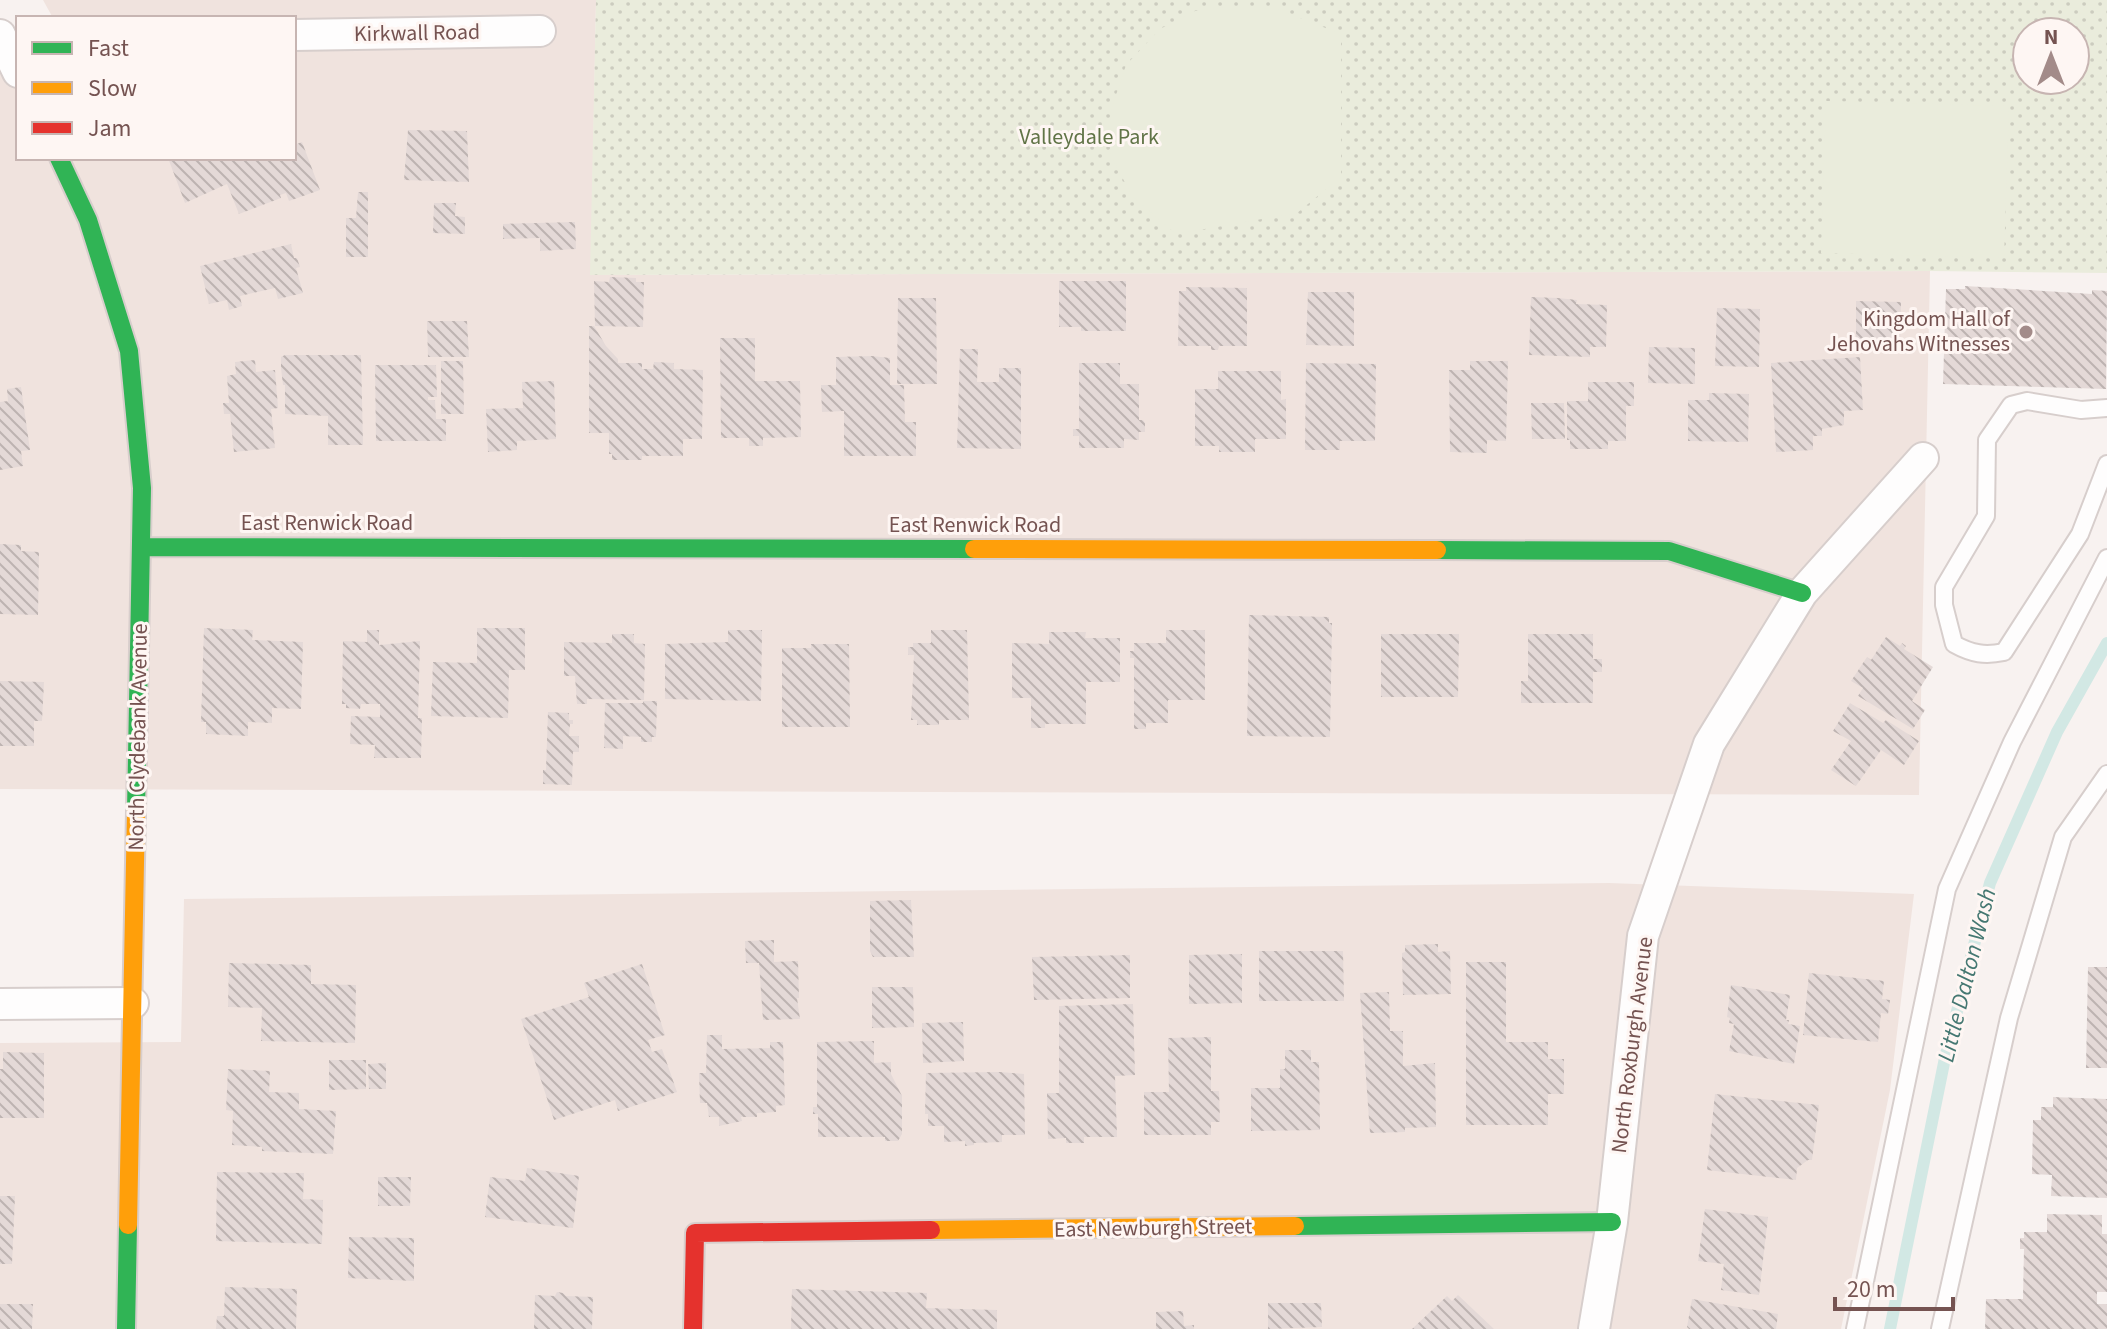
<svg xmlns="http://www.w3.org/2000/svg" width="2107" height="1329" viewBox="0 0 2107 1329" font-family="'Source Sans 3',sans-serif">
	<defs>
		<pattern id="park-dots" width="8" height="8" patternUnits="userSpaceOnUse" patternTransform="scale(2)"><rect width="8" height="8" fill="#eaecdc"/><path d="M2 2h.1M6 6h.1" fill="none" stroke="#ccccbf" stroke-width="1.8" stroke-linecap="round"/></pattern>
		<pattern id="building-back-hatch" width="6" height="6" patternUnits="userSpaceOnUse" patternTransform="scale(2)"><rect width="6" height="6" fill="#e4d9d7"/><path d="M-1 5l2 2M0 0l6 6M5-1l2 2" fill="none" stroke="#bdb3b1"/></pattern>
	</defs>
	<rect width="100%" height="100%" fill="#f8f2f0"/>
	<path fill="#f0e3de" d="M43,0H596L591,275L1930,271L1919,795L0,789V44L18,35V158H294V18H53Z
		M1609,883L1914,894L1890,1090L1841,1329H0V1043L181,1042L184,899Z"/>
	<path fill="url(#park-dots)" fill-rule="evenodd" d="M596,0H2107V273L1930,271L590,275ZM2027,32H2075V80H2027Z"/>
	<path fill="#eaecdc" d="M1226,7H1272L1341,34V177L1297,213L1176,234L1132,196L1111,156L1110,113L1126,65L1160,29L1195,11Z
		M1826,101L2009,106L2004,258L1821,253Z"/>
	<g fill="none" stroke-linecap="round" stroke-linejoin="round">
		<path stroke="#d2e8e4" stroke-width="12" d="M1890,1329L1945,1058L1990,883L2057,732L2107,643"/>
	</g>
	<path fill="url(#building-back-hatch)" d="M408,130L467,131L469,182L404,180Z
		M302,142L320,190L289,201L286,193L280,195L281,198L239,214L227,184L185,203L168,158H294V145Z
		M358,192H368V257H346V218H356Z
		M434,203H456L455,216L465,217V234L433,233Z
		M575,222L576,249L540,251V238L503,239V224Z
		M291,244L294,258H297L300,267L296,268L303,293L278,299L275,288L240,296L242,306L229,310L227,300L209,304L200,266Z
		M610,277L636,278V282H644L643,327L595,326L594,281L609,282Z
		M1059,281H1126V331H1081V327H1059Z
		M1965,286L2092,294V290L2107,291L2106,389L1943,384L1946,289H1965Z
		M1186,287L1247,288V346H1219L1218,350H1211V346H1178L1179,291H1186Z
		M1308,292H1354V346L1306,345Z
		M1531,297L1558,298L1577,300L1576,304L1607,305L1606,347H1590V357L1529,355Z
		M898,298H936L937,384H897Z
		M1856,301L1901,302L1900,344H1856Z
		M1717,308L1760,309L1759,367L1715,366Z
		M427,321H467L469,357H428Z
		M589,326H594L606,346L618,359V363H642V369H653L654,362L674,363V369L703,370L702,439H683V456H642V460H612V454H609V433H589Z
		M720,338H755V381H800L801,437L763,438V446H749V438H721Z
		M1649,347L1695,348V384L1648,383Z
		M960,349H978L977,382H999V368H1021V449L957,448Z
		M285,355H361L363,445H328V416L285,414V385H283L281,368V357Z
		M872,356L890,358V385H904L905,422H916V456H844V411L822,412L821,385H836V357Z
		M1860,357L1863,410L1844,411V425L1822,429V436H1813V450L1776,452L1771,363Z
		M255,360L256,372L275,370L278,408L271,409L275,448L234,452L230,414H224L223,403H229L227,376L236,374L235,362Z
		M441,361H463L464,414H441Z
		M1470,361H1508L1506,441L1487,440V453L1450,452L1449,370H1470Z
		M1079,363H1120V384H1139V420H1143L1145,423V432H1139V440L1124,439V448H1079V436H1073V429H1079Z
		M1306,363L1376,364L1375,441H1340V450H1305Z
		M375,365H436L437,397H428V400H435L436,419H446V441H376Z
		M1218,371H1281V400L1286,399V439H1255V452H1219V446H1195V389H1218Z
		M554,381L556,439L517,441V450L488,452L486,409L523,408L522,382Z
		M1588,382H1634V406H1626V441H1608V449H1570V440H1567V401H1588Z
		M21,387L30,450L21,451L23,466L0,470V402L8,401L7,389Z
		M1709,393L1749,394L1748,442L1688,441V400H1709Z
		M1531,403H1564L1565,439H1532Z
		M0,544L21,545V551L39,552L38,615L0,614Z
		M1249,615L1329,617V623H1332L1330,737L1247,736Z
		M204,628L253,630L252,640L303,642L301,709L272,708V723L248,722V736L206,734V722H201Z
		M477,628H525V670H509L508,718L431,716L433,662L477,663Z
		M367,630H379V645L420,641L418,718H422L421,758H374L375,745L350,744L351,716L380,717V704H361L360,709L346,708V704H342L343,641L367,642Z
		M728,630H762L761,701L665,699V644L728,642Z
		M931,630H967L969,720H939V725H917V720H911L914,655H908V647H913V643H931Z
		M1166,630H1205V700H1168V723H1146V729H1134V658H1130V651H1134V643H1166Z
		M1049,632H1086L1085,638H1120V682H1086V724H1045V728H1031V698H1012V643L1049,644Z
		M612,634H634V643L645,644L644,700L587,699V704H577L575,676H564V642L612,643Z
		M1381,634H1459L1458,697H1381Z
		M1528,634H1593V659H1602V672H1593V703H1521V681H1528Z
		M1886,637L1900,646L1902,643L1906,646L1904,649L1933,667L1912,701L1925,710L1913,729L1858,696L1863,688L1851,681L1867,657L1871,660Z
		M811,644H849L850,727H782V648H811Z
		M0,681L44,682L42,721H34V746H0Z
		M643,701H657L656,737H652V742H641V737L623,736V749L604,748L605,703H643Z
		M1850,703L1883,723L1886,720L1919,741L1904,765L1881,750L1856,786L1831,770L1851,741L1833,731Z
		M548,712L569,713V720H573V724H570L569,736H579V752H573L572,785L543,784V770H546Z
		M911,900L914,957H873L870,951V901Z
		M774,940V962L798,961L799,998H797L800,1019L763,1020L759,963H746L745,941Z
		M1438,944V952L1450,951L1451,994L1403,995L1402,953L1405,952V945Z
		M1259,951H1343L1344,1001H1259Z
		M1242,954V1003L1189,1004V955Z
		M1130,955V998L1034,1000L1032,957Z
		M1466,962H1506V1042H1548V1059H1564V1094H1548V1125H1466Z
		M229,963L311,965V984L356,985L355,1043L261,1041L262,1008L228,1007Z
		M642,964L665,1035L648,1040L652,1052L662,1049L677,1092L618,1111L615,1100L554,1120L521,1019L589,997L584,983Z
		M2088,967H2107V1068H2086Z
		M1809,973L1884,981L1882,999L1890,1000L1888,1014L1881,1013L1878,1042L1803,1035Z
		M1731,985L1790,995L1786,1020H1789L1788,1024L1800,1026L1794,1064L1729,1051L1734,1024L1729,1023L1730,1018L1727,1017Z
		M872,987H913L914,1027L872,1028Z
		M1389,992L1390,1031H1403V1066L1435,1063L1436,1127L1405,1128V1132L1370,1133L1360,993Z
		M1133,1004L1135,1075L1115,1076L1117,1137H1084V1143H1066V1138L1048,1139L1047,1093H1059V1006Z
		M963,1022L964,1061L923,1063L922,1023Z
		M707,1035H722V1049L770,1048V1042H783L785,1105L776,1106V1112L757,1113V1117H741L742,1121L719,1126V1117H709L707,1103H700L699,1073H706Z
		M1211,1037V1091H1219L1220,1122H1211V1135H1144V1092H1169L1168,1038Z
		M874,1041V1063L891,1062V1074L902,1096V1134L898,1141H885V1137H818V1114H813V1107H817V1042Z
		M1285,1050H1311V1062H1319L1320,1130L1251,1131V1088H1280V1069H1285Z
		M3,1052L44,1053V1118H0V1069H3Z
		M329,1060H366V1089L329,1090Z
		M386,1063V1089H369L368,1064Z
		M228,1069L270,1071L269,1092L299,1093V1109L336,1111L333,1154L262,1151V1147L232,1145L233,1111L226,1110Z
		M1000,1072L1024,1074L1025,1135H1002V1142L974,1143V1145L965,1146V1141L944,1142V1126H928V1114H925L926,1073Z
		M1715,1094L1819,1105L1812,1160H1808L1797,1168L1796,1180L1707,1170Z
		M2053,1097L2107,1099V1198L2051,1196L2052,1175L2032,1174L2033,1120H2041V1107H2053Z
		M527,1168L579,1176L573,1228L485,1217L490,1177L525,1181Z
		M217,1172L304,1173L303,1199L323,1200L322,1244L216,1241Z
		M378,1177H411L410,1206H378Z
		M0,1196H15L12,1264H0Z
		M1705,1209L1768,1217L1759,1295L1721,1290L1724,1264L1698,1261Z
		M2047,1214L2102,1215V1234H2107V1292H2097V1304H2107V1329H1985L1986,1299H2023L2024,1249H2020V1238H2024V1232H2047Z
		M349,1237L414,1238V1281L348,1278Z
		M225,1287L297,1289L296,1329H216L217,1316H224Z
		M792,1289L927,1293L926,1308L997,1310V1329H791Z
		M557,1292L563,1293L566,1296L593,1297L592,1329H534L535,1295L555,1296Z
		M1458,1295L1494,1329H1412L1447,1296L1452,1301Z
		M1692,1299L1778,1314L1776,1329H1689L1687,1327Z
		M1268,1303H1321L1322,1327L1268,1329Z
		M0,1304H33L32,1329H0Z
		M1183,1311L1184,1326L1194,1325V1329H1156V1312Z"/>
	<g fill="none" stroke-linecap="round" stroke-linejoin="round">
		<g stroke="#d7cecc" stroke-width="20">
			<path id="lane" d="M2107,408L2081,410L2027,401L2011,405L1987,440L1986,516L1944,587V605L1954,644C1972,654 1985,656 2004,652L2080,534L2107,464
				M1855,1329L1947,889L2012,742L2107,558
				M1940,1329L2009,1018L2063,837L2107,774"/>
		</g>
		<g stroke="#d7cecc" stroke-width="34">
			<path id="street" d="M0,35L18,72
				M294,35L540,31
				M0,1004L133,1003
				M1594,1329L1612,1222L1643,936L1709,744L1802,593L1923,458"/>
		</g>
		<g stroke="#d8cecc" stroke-width="22">
			<path id="fast" d="M59,158L88,220L129,351L142,488L136,811
				M141,547L974,549
				M1437,550L1669,551L1802,593
				M1295,1226L1612,1222
				M126,1329L128,1225"/>
		</g>
		<g stroke="#d8cecc" stroke-width="22">
			<path id="slow" d="M974,549L1437,550
				M128,1225L136,811
				M931,1230L1295,1226"/>
		</g>
		<g stroke="#d8cecc" stroke-width="22">
			<path id="jam" d="M693,1329L695,1233L931,1230"/>
		</g>
		<use href="#lane" stroke="#fefdfd" stroke-width="16"/>
		<use href="#street" stroke="#fefdfd" stroke-width="30"/>
		<use href="#fast" stroke="#30b455" stroke-width="18"/>
		<use href="#slow" stroke="#ff9f0a" stroke-width="18"/>
		<use href="#jam" stroke="#e5322d" stroke-width="18"/>
	</g>
	<circle fill="#a38b89" stroke="#fef6f3" stroke-width="3" cx="2026" cy="332" r="8"/>
	<g text-anchor="middle" dominant-baseline="central" stroke-width="6" stroke-linejoin="round" paint-order="stroke">
		<g font-size="22" fill="#755351" stroke="#fef6f3">
			<text transform="translate(417 33) rotate(-1)">Kirkwall Road</text>
			<text x="327" y="523">East Renwick Road</text>
			<text x="975" y="525">East Renwick Road</text>
			<text transform="translate(138 737) rotate(-89)">North Clydebank Avenue</text>
			<text transform="translate(1632 1045) rotate(-83)">North Roxburgh Avenue</text>
			<text transform="translate(1153 1228) rotate(-1)">East Newburgh Street</text>
		</g>
		<g font-size="22" fill="#617447" stroke="#fef6f3">
			<text x="1089" y="137">Valleydale Park</text>
		</g>
		<g font-size="22" fill="#755351" stroke="#fef6f3" text-anchor="end">
			<text x="2010" y="319">Kingdom Hall of<tspan x="2010" dy="25">Jehovahs Witnesses</tspan></text>
		</g>
		<g font-size="24" font-style="italic" fill="#457872" stroke="#fef6f3">
			<text transform="translate(1967 975) rotate(-76)">Little Dalton Wash</text>
		</g>
	</g>
	<rect x="16" y="16" width="280" height="144" fill="#fef6f3" stroke="#c7b5b2" stroke-width="2"/>
	<rect x="32" y="42" width="40" height="12" fill="#30b455" stroke="#c7b5b2" stroke-width="2"/>
	<text x="88" y="56" font-size="24" fill="#755351">Fast</text>
	<rect x="32" y="82" width="40" height="12" fill="#ff9f0a" stroke="#c7b5b2" stroke-width="2"/>
	<text x="88" y="96" font-size="24" fill="#755351">Slow</text>
	<rect x="32" y="122" width="40" height="12" fill="#e5322d" stroke="#c7b5b2" stroke-width="2"/>
	<text x="88" y="136" font-size="24" fill="#755351">Jam</text>
	<g transform="translate(2051 56)"><circle r="38" fill="#fef6f3" stroke="#c7b5b2" stroke-width="2"/>
	<path d="M0-6L14 30L0 20L-14 30Z" fill="#a38b89"/>
	<text y="-12" font-size="22" font-weight="bold" text-anchor="middle" fill="#755351">N</text>
	</g>
	<path d="M1835 1297v12h118v-12" fill="none" stroke="#755351" stroke-width="4"/>
	<text x="1847" y="1297" font-size="24" fill="#755351" stroke="#fef6f3" stroke-width="6" paint-order="stroke">20 m</text>
</svg>
